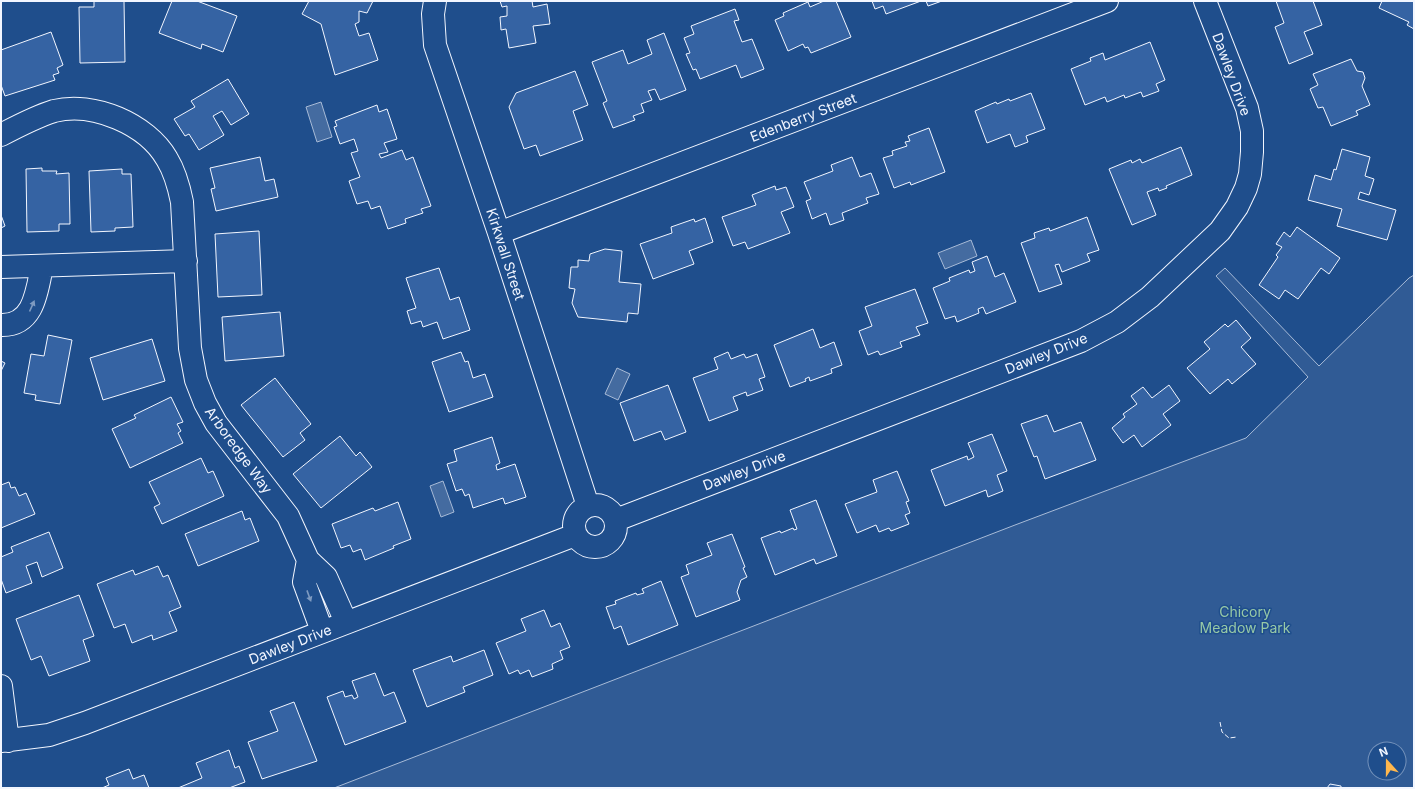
<svg xmlns="http://www.w3.org/2000/svg" width="1415" height="789" viewBox="0 0 1415 789" font-family="Inter,sans-serif">
	<rect width="100%" height="100%" fill="#1f4e8c"/>
	<path fill="#305b95" stroke="#a8bbd7" fill-rule="evenodd" d="M1225,268L1319,366L1409,278L1414,275V788H334L1015,525L1246,438L1308,377L1216,276ZM1375,749H1399V773H1375Z"/>
	<path fill="#446ba0" stroke="#a8bbd7" d="M321,102L332,137L317,142L306,107Z
		M971,240L977,256L945,269L938,253Z
		M617,368L630,374L618,400L605,394Z
		M443,481L454,512L441,517L430,486Z"/>
	<path fill="#3563a3" stroke="#f2f6ff" d="M94,1H124L125,62L80,63L79,7H94Z
		M172,1H197L237,16L223,52L202,44L201,49L159,33Z
		M309,1H373L367,13L359,11V22L355,24L359,36L369,33L378,60L335,75L321,24L302,14Z
		M500,1H532L533,7L547,4L550,24L533,26L536,43L509,48L506,29L501,30L500,17L507,16V6L502,7Z
		M824,1H836L851,37L811,53L808,47L805,48L803,44L788,51L775,20L784,16L783,13L808,2L810,7Z
		M872,1H921L886,14L883,6L875,9Z
		M926,1H942L928,6Z
		M1276,1H1313L1322,25L1304,32L1313,54L1289,64L1275,27L1284,23Z
		M1382,1H1414V29L1407,25L1409,22L1379,8Z
		M735,9L739,20L734,21L742,42L752,39L764,69L741,78L736,65L700,79L696,69L693,70L686,54L690,53L684,38L694,34L691,26Z
		M51,32L63,65L57,68L59,73L53,75L55,80L5,96L1,85V50Z
		M664,33L686,90L660,100L655,89L648,91L652,100L641,104L644,112L633,116L635,120L613,128L603,103L607,101L592,62L623,50L628,64L652,54L647,40Z
		M1150,42L1165,80L1156,84L1159,91L1143,97L1141,92L1125,98L1124,95L1107,102L1105,97L1085,105L1071,69L1091,61L1090,58L1103,53L1105,60Z
		M1351,59L1357,71L1363,72L1365,78L1362,86L1370,105L1356,111L1358,115L1331,126L1323,107L1318,108L1310,89L1318,85L1313,74Z
		M575,71L588,105L573,111L583,140L540,156L536,145L524,149L509,107L516,93Z
		M228,79L249,114L231,125L222,111L213,116L224,135L199,150L189,134L185,136L174,119L195,107L191,101Z
		M1031,93L1045,129L1026,136L1028,142L1015,147L1010,134L987,143L975,111L996,102L997,104L1009,99L1010,101Z
		M377,105L379,112L387,109L397,139L384,143L388,152L379,154L381,158L402,150L406,160L413,157L431,206L421,209L423,213L405,219L406,223L388,229L380,206L371,209L368,201L357,204L349,181L360,177L351,153L358,151L354,139L340,144L334,127L337,126L335,121Z
		M929,128L945,172L911,185L910,182L894,188L883,158L893,155L892,151L907,146L905,142L910,141L908,136Z
		M1181,147L1192,175L1166,186L1167,188L1159,191L1158,188L1147,192L1156,215L1132,225L1109,169L1131,160L1132,163L1140,159L1142,163Z
		M1342,149L1370,157L1365,176L1374,179L1369,195L1360,192L1358,199L1396,210L1387,240L1337,226L1342,209L1308,200L1315,175L1331,180L1334,169L1336,170Z
		M260,157L265,181L274,179L278,197L216,211L211,189L215,188L210,168Z
		M852,157L860,177L871,173L879,194L866,198L868,203L842,213L844,220L830,225L826,213L812,219L806,201L811,199L804,182L833,171L831,165Z
		M42,168V171H57L56,174L69,173L70,224H59V231L27,232L26,169Z
		M122,169V174H131L133,227L115,228V231L91,232L89,171Z
		M775,186L776,190L786,187L794,207L781,212L790,233L748,249L745,242L733,246L722,217L756,205L752,195Z
		M1,215L5,226L1,228Z
		M1087,217L1099,250L1087,254L1090,261L1062,272L1059,264L1055,265L1062,284L1039,292L1021,243L1035,238L1034,233L1049,228L1050,231Z
		M705,218L713,242L689,251L694,264L653,279L640,244L672,233L671,227L694,219L695,222Z
		M1297,227L1340,258L1329,274L1321,268L1298,299L1285,290L1279,299L1259,285L1278,257L1276,255L1282,247L1276,244L1284,232L1290,237Z
		M259,231L262,295L218,297L215,234Z
		M605,249L622,251L619,282L641,284L638,314L628,313L627,322L578,317L572,303L575,289L569,288L571,267H578V260L589,261L590,254Z
		M987,256L995,277L1004,273L1016,302L986,314L983,307L978,309L979,313L957,322L955,316L945,319L933,288L950,281L949,278L969,270L970,273L975,271L972,262Z
		M439,268L450,300L459,297L470,330L443,339L437,322L423,327L421,321L411,324L407,311L416,308L406,278Z
		M915,289L928,323L916,327L920,335L900,342L902,347L880,355L878,351L868,355L859,331L872,326L865,307Z
		M280,312L284,356L225,361L222,317Z
		M1236,320L1251,338L1241,347L1256,364L1232,384L1228,379L1210,394L1187,368L1210,349L1204,342L1225,324L1228,327Z
		M813,329L820,348L834,342L842,365L831,369L832,373L810,381L809,377L805,379L806,381L790,387L774,345Z
		M48,335L72,340L60,404L35,400L36,395L24,393L31,354L44,356Z
		M152,339L165,381L103,400L90,358Z
		M461,352L465,362L468,361L473,378L485,374L493,397L449,412L432,362Z
		M728,352L731,359L744,354L746,358L757,354L765,377L759,379L763,390L747,396L746,392L733,397L738,410L709,421L693,378L718,369L714,358Z
		M1,361L5,363L1,371Z
		M275,378L311,424L300,433L305,440L283,457L241,405Z
		M668,385L686,432L665,440L661,431L634,441L620,403Z
		M1169,385L1180,401L1163,414L1171,425L1142,447L1134,435L1123,443L1112,428L1125,417L1123,414L1137,404L1131,396L1143,387L1152,398Z
		M171,397L183,422L177,424L181,431L178,433L183,443L130,468L112,429L136,418L134,415Z
		M1047,415L1054,432L1081,422L1096,460L1045,479L1037,456L1034,457L1021,424Z
		M992,434L1007,471L997,475L1003,491L988,497L986,490L945,506L931,470L967,456L968,460L974,457L968,443Z
		M340,436L356,456L360,452L372,467L321,508L293,474Z
		M492,437L500,463L496,465L497,470L515,464L526,497L505,504L503,498L473,508L469,494L465,496L462,489L456,491L447,464L457,461L454,450Z
		M201,458L208,473L213,471L224,496L162,524L154,507L160,504L149,482Z
		M897,471L909,501L906,502L910,513L905,515L909,524L891,531L889,528L879,532L876,525L857,533L845,504L877,492L873,480Z
		M9,482L11,488L15,487L19,496L26,493L35,514L1,528V485Z
		M816,500L837,556L816,564L814,559L775,575L761,538L780,531L781,533L793,528L794,530L797,529L790,510Z
		M398,502L411,539L393,546L394,548L365,560L361,549L353,552L350,545L341,548L332,524L373,508L375,511Z
		M242,511L245,520L250,518L259,541L198,566L185,534Z
		M49,532L63,568L42,577L37,562L26,566L32,583L6,593L1,579V557L13,552L11,547Z
		M732,534L745,567L743,568L747,577L741,580L737,592L740,600L696,617L681,577L689,574L686,565L712,555L707,543Z
		M158,566L163,577L168,575L181,607L169,612L177,631L153,640L152,635L132,643L125,624L114,628L97,584L133,570L135,575Z
		M661,581L678,625L628,645L621,626L614,629L606,607L616,604L615,601L636,593L637,595L644,593L642,589Z
		M79,595L94,636L83,640L90,661L49,676L41,656L31,660L16,619Z
		M544,610L551,627L560,623L570,647L560,651L563,659L552,664L553,669L532,677L529,670L520,674L518,670L509,674L496,643L526,631L521,619Z
		M484,650L493,675L463,687L465,692L427,707L413,670L451,656L453,662Z
		M375,673L384,696L394,692L406,722L345,745L327,697L343,691L345,697L352,695L354,699L358,697L352,681Z
		M294,702L317,761L262,779L248,742L278,731L270,711Z
		M229,750L235,768L239,766L245,782L229,788H178L202,778L196,763Z
		M129,769L133,779L144,775L149,788H102L109,785L106,778Z
		M1330,784L1341,786V788H1327Z"/>
	<g fill="none" stroke-linecap="round" stroke-linejoin="round">
		<g stroke="#f2f6ff" stroke-width="24">
			<path id="minor" d="M435,1L433,14L435,45L499,233L588,506
				M1,135C18,126 35,117 54,111C93,101 147,124 167,159C175,172 179,187 182,202L190,348L196,380L205,403L216,423L288,516L308,560L326,577L346,622
				M499,233L1107,1
				M1,267L186,261
				M1,325C34,326 37,291 42,266
				M574 526a21 21 0 1 1 42 0a21 21 0 1 1-42 0Z
				M616,520L1081,341L1117,322L1150,297L1220,231L1237,207L1246,188L1250,174L1252,152V131L1247,108L1205,1
				M308,560L304,582L322,631
				M1,686L8,741
				M1,741L49,735L85,723L575,535"/>
		</g>
		<use href="#minor" stroke="#1f4e8c" stroke-width="22"/>
		<path stroke="#f2f6ff" stroke-width="1" stroke-dasharray="5 2" stroke-linecap="butt" d="M1220,722L1222,732L1229,738L1237,737"/>
	</g>
	<defs><path id="oneway-solid" d="M-6-.8H1V-3.2L6.5 0L1 3.2V.8H-6Z"/></defs>
	<g fill="#7e9ac0">
		<use href="#oneway-solid" transform="translate(32 306) rotate(-66)"/>
		<use href="#oneway-solid" transform="translate(309 596) rotate(70)"/>
	</g>
	<g text-anchor="middle" dominant-baseline="central" stroke-width="3" stroke-linejoin="round" paint-order="stroke">
		<g font-size="14" fill="#f2f6ff" stroke="#1f4e8c">
			<text transform="translate(1232 74) rotate(70)">Dawley Drive</text>
			<text transform="translate(803 117) rotate(-21)">Edenberry Street</text>
			<text transform="translate(506 254) rotate(72)">Kirkwall Street</text>
			<text transform="translate(1046 353) rotate(-22)">Dawley Drive</text>
			<text transform="translate(239 450) rotate(54)">Arboredge Way</text>
			<text transform="translate(744 470) rotate(-21)">Dawley Drive</text>
			<text transform="translate(290 644) rotate(-21)">Dawley Drive</text>
		</g>
		<g font-size="14" fill="#97c8a6" stroke="#1f4e8c">
			<text x="1245" y="611">Chicory<tspan x="1245" dy="16">Meadow Park</tspan></text>
		</g>
	</g>
	<rect width="1415" height="789" fill="none" stroke="#f2f6ff" stroke-width="4"/>
	<g transform="translate(1387 761) rotate(339)"><circle r="19" fill="#1f4e8c" stroke="#7391ba"/>
	<path d="M0-3L7 15L0 10L-7 15Z" fill="#ffb74d"/>
	<text y="-6" font-size="11" font-weight="bold" text-anchor="middle" fill="#f2f6ff">N</text>
	</g>
</svg>
